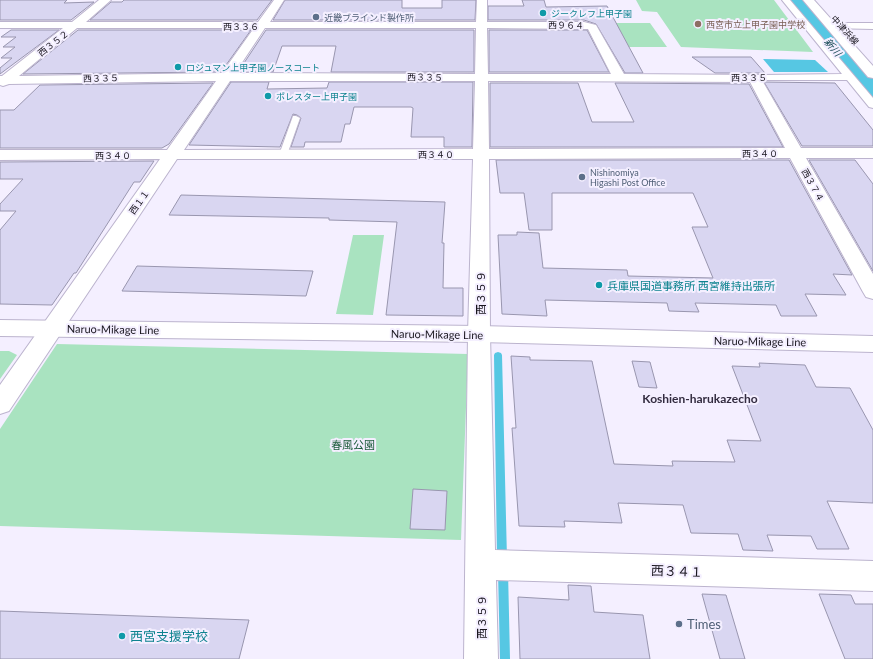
<svg xmlns="http://www.w3.org/2000/svg" width="873" height="659" viewBox="0 0 873 659" font-family="Lato,'Noto Sans JP',sans-serif">
	<rect width="100%" height="100%" fill="#f4efff"/>
	<path fill="#a9e3c0" d="M636,0H774L813,52L681,47L657,12L642,11Z
		M598,23H650L667,47H610Z
		M353,235H384L373,315L336,314Z
		M57,344L468,354L461,540L0,526V429Z
		M0,351H9L17,355L0,379Z"/>
	<path fill="#56c7e3" d="M763,59L815,60L828,72H774Z"/>
	<g fill="none" stroke-linecap="round" stroke-linejoin="round">
		<path fill="#56c7e3" fill-rule="evenodd" d="M498,352L501,353L502,355L507,559L505,562L502,564L499,562L497,559L494,355L495,353Z
			M503,566L506,568L508,571L510,659H500L498,571L500,568Z"/>
		<path fill="#56c7e3" fill-rule="evenodd" d="M784,0H804L873,78V100L864,98Z"/>
	</g>
	<path fill="#d9d6f1" stroke="#9996af" d="M0,0H67L64,3L94,2L71,20H0Z
		M124,0H272L257,20H90L111,2H122Z
		M285,0H402V8H442V0H476L475,20H273Z
		M522,0H544L546,7L607,6L643,73H625L596,24L584,20H488V6H524Z
		M11,30H59L0,74V68L12,58H1L15,47H3L16,37H1Z
		M78,30H251L221,72L23,74Z
		M266,30H474V72H331L336,46H282L273,72H238Z
		M489,30H587L609,72H489Z
		M692,57H751L765,73H715Z
		M231,82H269L267,89L327,88L329,82H473L472,147H444V137H411L413,108L411,107H354L350,124H345L341,142H305L304,147H291L301,118L297,115L293,114L280,147L189,145Z
		M764,82L835,83L873,130V146H802Z
		M213,83L169,144L162,148H0V110H14L40,85Z
		M490,83H578L592,122H634L615,83L749,84L783,147H490Z
		M496,160H789L852,275L833,274L846,295L805,294L817,316H781L776,305L695,303L699,312L669,311L667,303L545,300L547,316L502,314L498,235H517V232L539,233L543,268L627,270L628,276L713,278L692,227H708L693,193H552V230H529L524,193H500Z
		M809,160H855L873,184V271Z
		M154,161L140,182H134L76,273H74L52,305L0,304V230L16,211H0V204L23,179H0V162Z
		M181,195L445,202L442,243H444L443,288H463V316L386,315L397,222L329,220V218L169,215Z
		M137,266L313,271L306,296L122,291Z
		M511,356L530,357V360L592,361L614,464L673,466L672,461L735,462L727,440L761,441L732,366L760,367L759,363L805,365L816,387L850,388L873,430V503L827,501L849,549H817L811,536L767,535L773,551L743,550L738,534L691,533L683,505L618,503L622,523L564,521L565,527L519,526L512,428H516Z
		M632,361L650,362L657,388L639,387Z
		M413,489L447,491L445,530L410,529Z
		M568,585L591,586L594,612L643,615L650,659H520L518,597L569,600Z
		M702,594L726,595L745,659H720Z
		M819,594L851,595L855,604H873V659H845Z
		M0,611L249,620L239,659H0Z"/>
	<g fill="none" stroke-linecap="round" stroke-linejoin="round">
		<g stroke="#bcb4ce" stroke-width="2">
			<path id="service" d="M293,116H296L300,118L287,155L283,157H280L279,155Z"/>
		</g>
		<g stroke="#bcb4ce" stroke-width="2">
			<path id="pedestrian" d="M782,0H790L873,98V108L869,107L847,80H750L749,78L754,75L842,74Z"/>
		</g>
		<g stroke="#bcb4ce" stroke-width="2">
			<path id="minor" d="M99,0H111L86,22H258L274,0H284L270,22H476L477,0H487V22H584L596,25L624,74L759,75L801,148H873V158H806L873,274V299L866,297L863,292L790,158L489,159L490,334L495,550L873,561V591L496,580L498,659H464L468,334L473,159H177L9,411L0,414V385L160,159L0,160V150H167L216,81L9,84L3,86L0,85V76H2L63,28H0V22H72ZM77,28H254L222,73L19,76ZM265,28H476L475,74L235,73ZM487,28L588,29L611,74H488ZM230,81H475L473,149L184,150ZM488,81L750,82L785,148L489,149Z
				M832,23H873V29L828,28L826,26L828,24Z"/>
		</g>
		<g stroke="#bcb4ce" stroke-width="2">
			<path id="tertiary" d="M803,0H814L873,66V78L868,77Z
				M0,320L479,326L873,336V352L479,342L0,336Z"/>
		</g>
		<use href="#service" fill="#fff" fill-rule="evenodd"/>
		<use href="#pedestrian" fill="#fff" fill-rule="evenodd"/>
		<use href="#minor" fill="#fff" fill-rule="evenodd"/>
		<use href="#tertiary" fill="#fff" fill-rule="evenodd"/>
	</g>
	<g fill="#0f9aa8" stroke="#f4efff" stroke-width="1.5">
		<circle cx="543" cy="13" r="4"/>
		<circle cx="178" cy="67" r="4"/>
		<circle cx="268" cy="96" r="4"/>
		<circle cx="599" cy="285" r="4"/>
		<circle cx="122" cy="636" r="4"/>
	</g>
	<g fill="#5c6f8a" stroke="#f4efff" stroke-width="1.5">
		<circle cx="316" cy="17" r="4"/>
		<circle cx="582" cy="177" r="4"/>
		<circle cx="679" cy="624" r="4"/>
	</g>
	<circle fill="#8d6e63" stroke="#f4efff" stroke-width="1.5" cx="698" cy="24" r="4"/>
	<g text-anchor="middle" dominant-baseline="central" stroke-width="4" stroke-linejoin="round" paint-order="stroke">
		<g font-size="9" fill="#0d838f" stroke="#f4efff" text-anchor="start">
			<text x="551" y="13">ジークレフ上甲子園</text>
			<text x="186" y="67">ロジュマン上甲子園ノースコート</text>
			<text x="276" y="96">ポレスター上甲子園</text>
		</g>
		<g font-size="9" fill="#4e5e75" stroke="#f4efff" text-anchor="start">
			<text x="324" y="17">近畿ブラインド製作所</text>
			<text x="590" y="172">Nishinomiya<tspan x="590" dy="10">Higashi Post Office</tspan></text>
		</g>
		<g font-size="9" fill="#785e54" stroke="#f4efff" text-anchor="start">
			<text x="706" y="24">西宮市立上甲子園中学校</text>
		</g>
		<g font-size="9" fill="#19161f" stroke="#f4efff">
			<text transform="translate(566 25) rotate(1)">西９６４</text>
			<text x="241" y="26">西３３６</text>
			<text transform="translate(845 30) rotate(48)">中津浜線</text>
			<text transform="translate(53 43) rotate(-38)">西３５２</text>
			<text transform="translate(425 77) rotate(1)">西３３５</text>
			<text x="749" y="77">西３３５</text>
			<text transform="translate(101 78) rotate(-1)">西３３５</text>
			<text x="760" y="153">西３４０</text>
			<text x="436" y="154">西３４０</text>
			<text x="113" y="155">西３４０</text>
			<text transform="translate(813 185) rotate(61)">西３７４</text>
			<text transform="translate(139 202) rotate(-55)">西１１</text>
		</g>
		<g font-size="10" font-style="italic" fill="#1e4f5b" stroke="#f4efff">
			<text transform="translate(833 47) rotate(50)">新川</text>
		</g>
		<g font-size="11" fill="#0d838f" stroke="#f4efff" text-anchor="start">
			<text x="607" y="285">兵庫県国道事務所 西宮維持出張所</text>
		</g>
		<g font-size="11" fill="#19161f" stroke="#f4efff">
			<text transform="translate(480 293) rotate(-90)">西３５９</text>
			<text transform="translate(113 329) rotate(1)">Naruo-Mikage Line</text>
			<text transform="translate(437 334) rotate(1)">Naruo-Mikage Line</text>
			<text transform="translate(760 341) rotate(1)">Naruo-Mikage Line</text>
			<text transform="translate(481 617) rotate(-90)">西３５９</text>
		</g>
		<g font-size="11" fill="#1a5a3a" stroke="#f4efff">
			<text x="353" y="444">春風公園</text>
		</g>
		<g font-size="12" font-weight="bold" fill="#332c40" stroke="#f4efff">
			<text x="700" y="398">Koshien-harukazecho</text>
		</g>
		<g font-size="13" fill="#19161f" stroke="#f4efff">
			<text transform="translate(677 571) rotate(2)">西３４１</text>
		</g>
		<g font-size="13" fill="#4e5e75" stroke="#f4efff" text-anchor="start">
			<text x="687" y="624">Times</text>
		</g>
		<g font-size="13" fill="#0d838f" stroke="#f4efff" text-anchor="start">
			<text x="130" y="636">西宮支援学校</text>
		</g>
	</g>
</svg>
